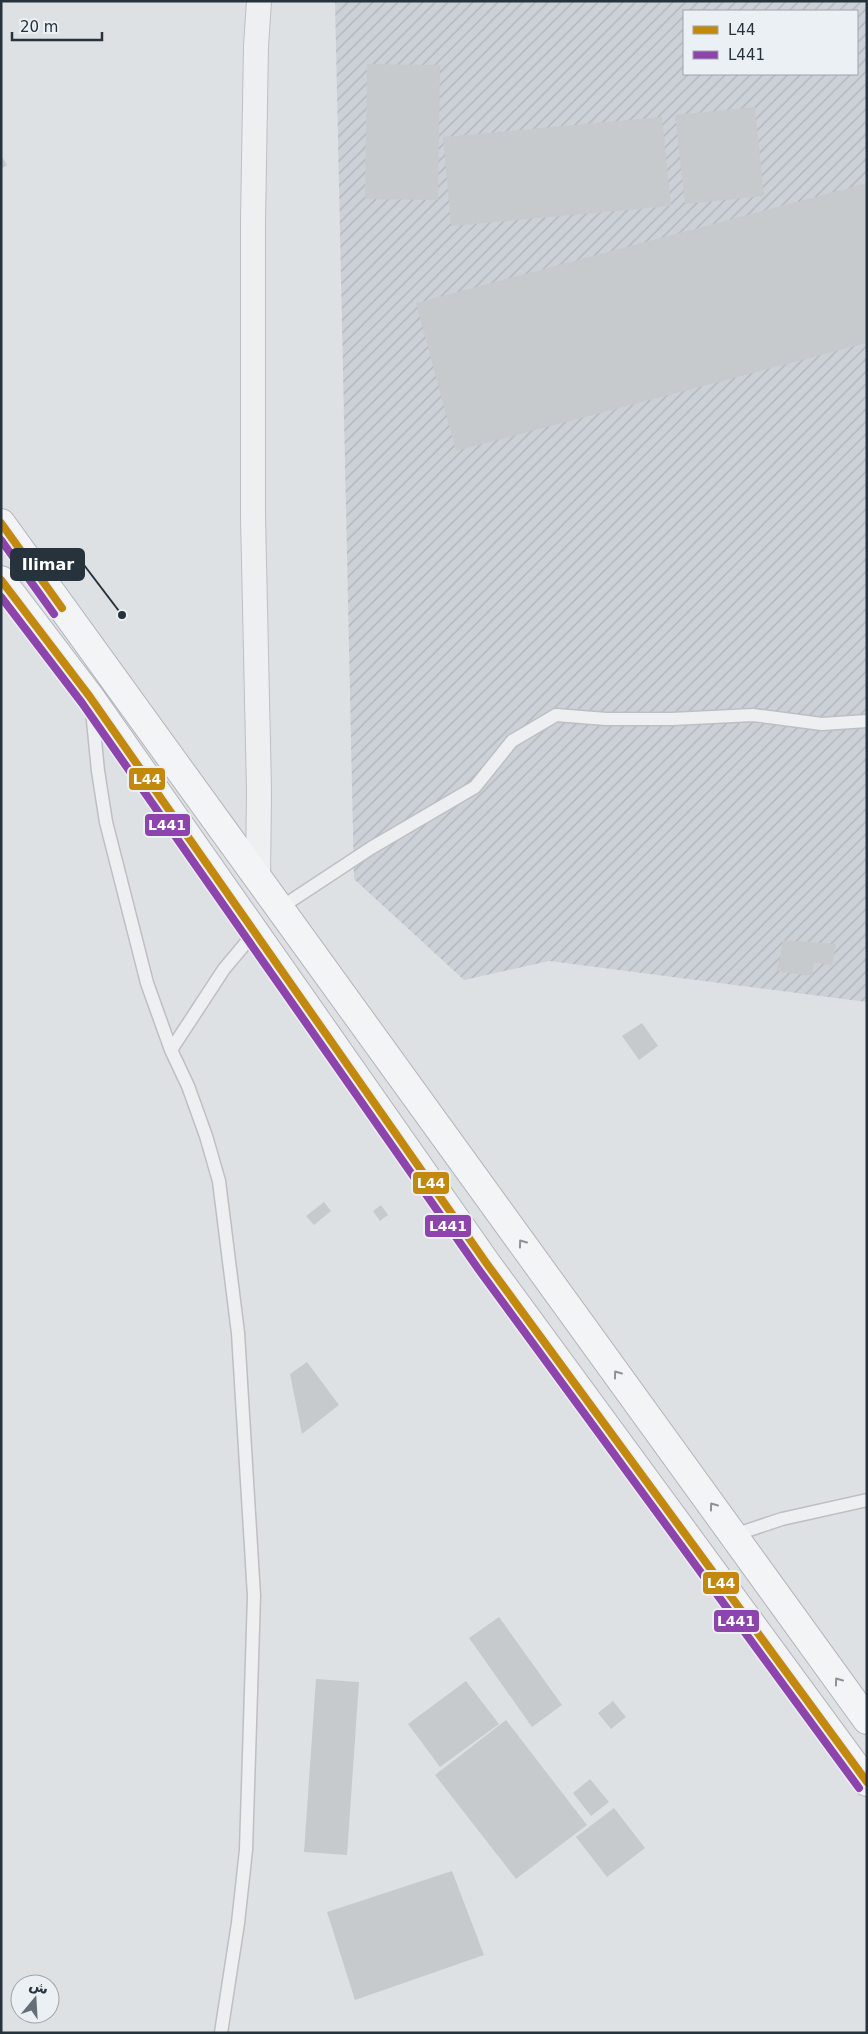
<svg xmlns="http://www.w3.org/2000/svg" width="868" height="2034" viewBox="0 0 868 2034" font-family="'DejaVu Sans','Noto Naskh Arabic',sans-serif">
	<defs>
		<pattern id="industrial-furrows" width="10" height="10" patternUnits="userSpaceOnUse" patternTransform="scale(1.25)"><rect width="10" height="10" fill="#ccd1d7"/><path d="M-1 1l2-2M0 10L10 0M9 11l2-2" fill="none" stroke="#afb4b9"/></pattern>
	</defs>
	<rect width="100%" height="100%" fill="#dee1e4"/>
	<path fill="url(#industrial-furrows)" fill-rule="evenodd" d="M335,1H867V1002L549,961L464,980L354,879ZM684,11H857V74H684Z"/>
	<path fill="#c7cacc" d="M367,64L440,65L438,200L365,199Z
		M755,107L764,196L685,204L675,115Z
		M662,117L671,206L451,226L443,137Z
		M1,155L7,165L1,169Z
		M867,183V343L456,451L416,303Z
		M783,940L836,944L832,965L814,963L812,976L777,971Z
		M642,1023L658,1046L639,1060L622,1036Z
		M324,1202L331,1211L314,1225L306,1216Z
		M381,1205L388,1215L380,1221L373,1211Z
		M307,1362L339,1405L302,1434L290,1374Z
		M499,1617L562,1705L532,1727L469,1638Z
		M316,1679L359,1682L347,1855L304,1852Z
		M466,1681L499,1724L440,1767L408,1724Z
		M613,1701L626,1717L611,1729L598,1713Z
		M506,1720L587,1825L516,1879L435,1775Z
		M590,1779L609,1802L591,1816L573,1793Z
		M614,1808L645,1848L607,1877L576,1837Z
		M452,1871L484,1955L355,2000L327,1912Z"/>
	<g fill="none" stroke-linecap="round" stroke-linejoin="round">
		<g stroke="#bdbfc2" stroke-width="15">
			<path id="service" d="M92,710L98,771L106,822L147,983L171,1050L188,1086L206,1136L219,1181L238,1333L254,1596L246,1850L238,1923L221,2033
				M280,908L371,848L475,787L512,741L556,715L606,719H672L753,715L822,724L867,721
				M171,1050L224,969L255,932
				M734,1535L782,1519L867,1500"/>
		</g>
		<g stroke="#bdbfc2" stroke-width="26">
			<path id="minor" d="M258,879L259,790L253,516V220L256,46L259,1"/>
		</g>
		<g stroke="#b1b5b9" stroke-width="30">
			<path id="trunk" d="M1,523L867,1720
				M1,580L90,697L487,1264L867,1782"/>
		</g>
		<use href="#service" stroke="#eeeff1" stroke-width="12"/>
		<use href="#minor" stroke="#eeeff1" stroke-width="24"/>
		<use href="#trunk" stroke="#f2f4f5" stroke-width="28"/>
		<g stroke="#ebf0f4" stroke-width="11">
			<path id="bus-1" d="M1,523L62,608
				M1,580L90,697L487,1264L867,1782"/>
		</g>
		<g stroke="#ebf0f4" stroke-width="11">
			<path id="bus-2" d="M1,540L54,614
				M1,597L82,703L479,1270L859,1788"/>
		</g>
		<use href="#bus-1" stroke="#c3890f" stroke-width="8"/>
		<use href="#bus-2" stroke="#8e44ad" stroke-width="8"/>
	</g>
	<defs><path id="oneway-chevron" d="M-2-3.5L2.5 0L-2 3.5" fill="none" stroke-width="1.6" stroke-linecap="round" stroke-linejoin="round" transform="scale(1.25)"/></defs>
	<g stroke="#8c9398">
		<use href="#oneway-chevron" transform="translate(522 1243) rotate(-126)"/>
		<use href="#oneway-chevron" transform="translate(617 1374) rotate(-126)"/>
		<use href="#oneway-chevron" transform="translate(713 1506) rotate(-126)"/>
		<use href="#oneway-chevron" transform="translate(838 1681) rotate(-126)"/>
	</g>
	<path fill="none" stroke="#26323c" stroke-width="2" d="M122 615L84 565"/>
	<circle fill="#26323c" stroke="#ebf0f4" stroke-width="2" cx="122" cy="615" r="5"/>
	<rect fill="#26323c" stroke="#26323c" stroke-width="2" x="11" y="549" width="73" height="31" rx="5"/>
	<g font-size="16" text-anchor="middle" font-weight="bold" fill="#fff">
		<text x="48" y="570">Ilimar</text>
	</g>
	<g stroke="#ebf0f4" stroke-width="2">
		<rect x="128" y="767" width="38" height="24" rx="5" fill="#c3890f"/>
		<rect x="144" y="813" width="47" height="24" rx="5" fill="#8e44ad"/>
		<rect x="412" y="1171" width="38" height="24" rx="5" fill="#c3890f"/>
		<rect x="424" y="1214" width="48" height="24" rx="5" fill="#8e44ad"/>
		<rect x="702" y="1571" width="38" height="24" rx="5" fill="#c3890f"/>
		<rect x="713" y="1609" width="47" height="24" rx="5" fill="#8e44ad"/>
	</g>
	<g font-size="14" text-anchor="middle" font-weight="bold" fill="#fff">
		<text x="147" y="784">L44</text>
		<text x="167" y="830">L441</text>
		<text x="431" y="1188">L44</text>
		<text x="448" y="1231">L441</text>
		<text x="721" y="1588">L44</text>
		<text x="736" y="1626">L441</text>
	</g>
	<rect width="868" height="2034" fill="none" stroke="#26323c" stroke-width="5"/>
	<rect x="683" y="10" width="175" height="65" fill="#ebf0f4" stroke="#9ca4aa"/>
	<rect x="693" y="26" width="25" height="8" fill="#c3890f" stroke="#9ca4aa"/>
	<text x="728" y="35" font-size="15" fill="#26323c">L44</text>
	<rect x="693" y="51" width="25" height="8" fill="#8e44ad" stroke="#9ca4aa"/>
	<text x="728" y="60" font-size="15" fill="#26323c">L441</text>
	<g transform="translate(35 1999) rotate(18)"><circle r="24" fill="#ebf0f4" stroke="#9ca4aa"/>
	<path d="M0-4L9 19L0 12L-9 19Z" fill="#666f77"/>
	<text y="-8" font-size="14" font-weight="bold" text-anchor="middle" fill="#26323c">ش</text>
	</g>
	<path d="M12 32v8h90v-8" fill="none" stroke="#26323c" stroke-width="2.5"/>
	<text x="20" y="32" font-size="15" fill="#26323c" stroke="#ebf0f4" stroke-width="4" paint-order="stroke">20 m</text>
</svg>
